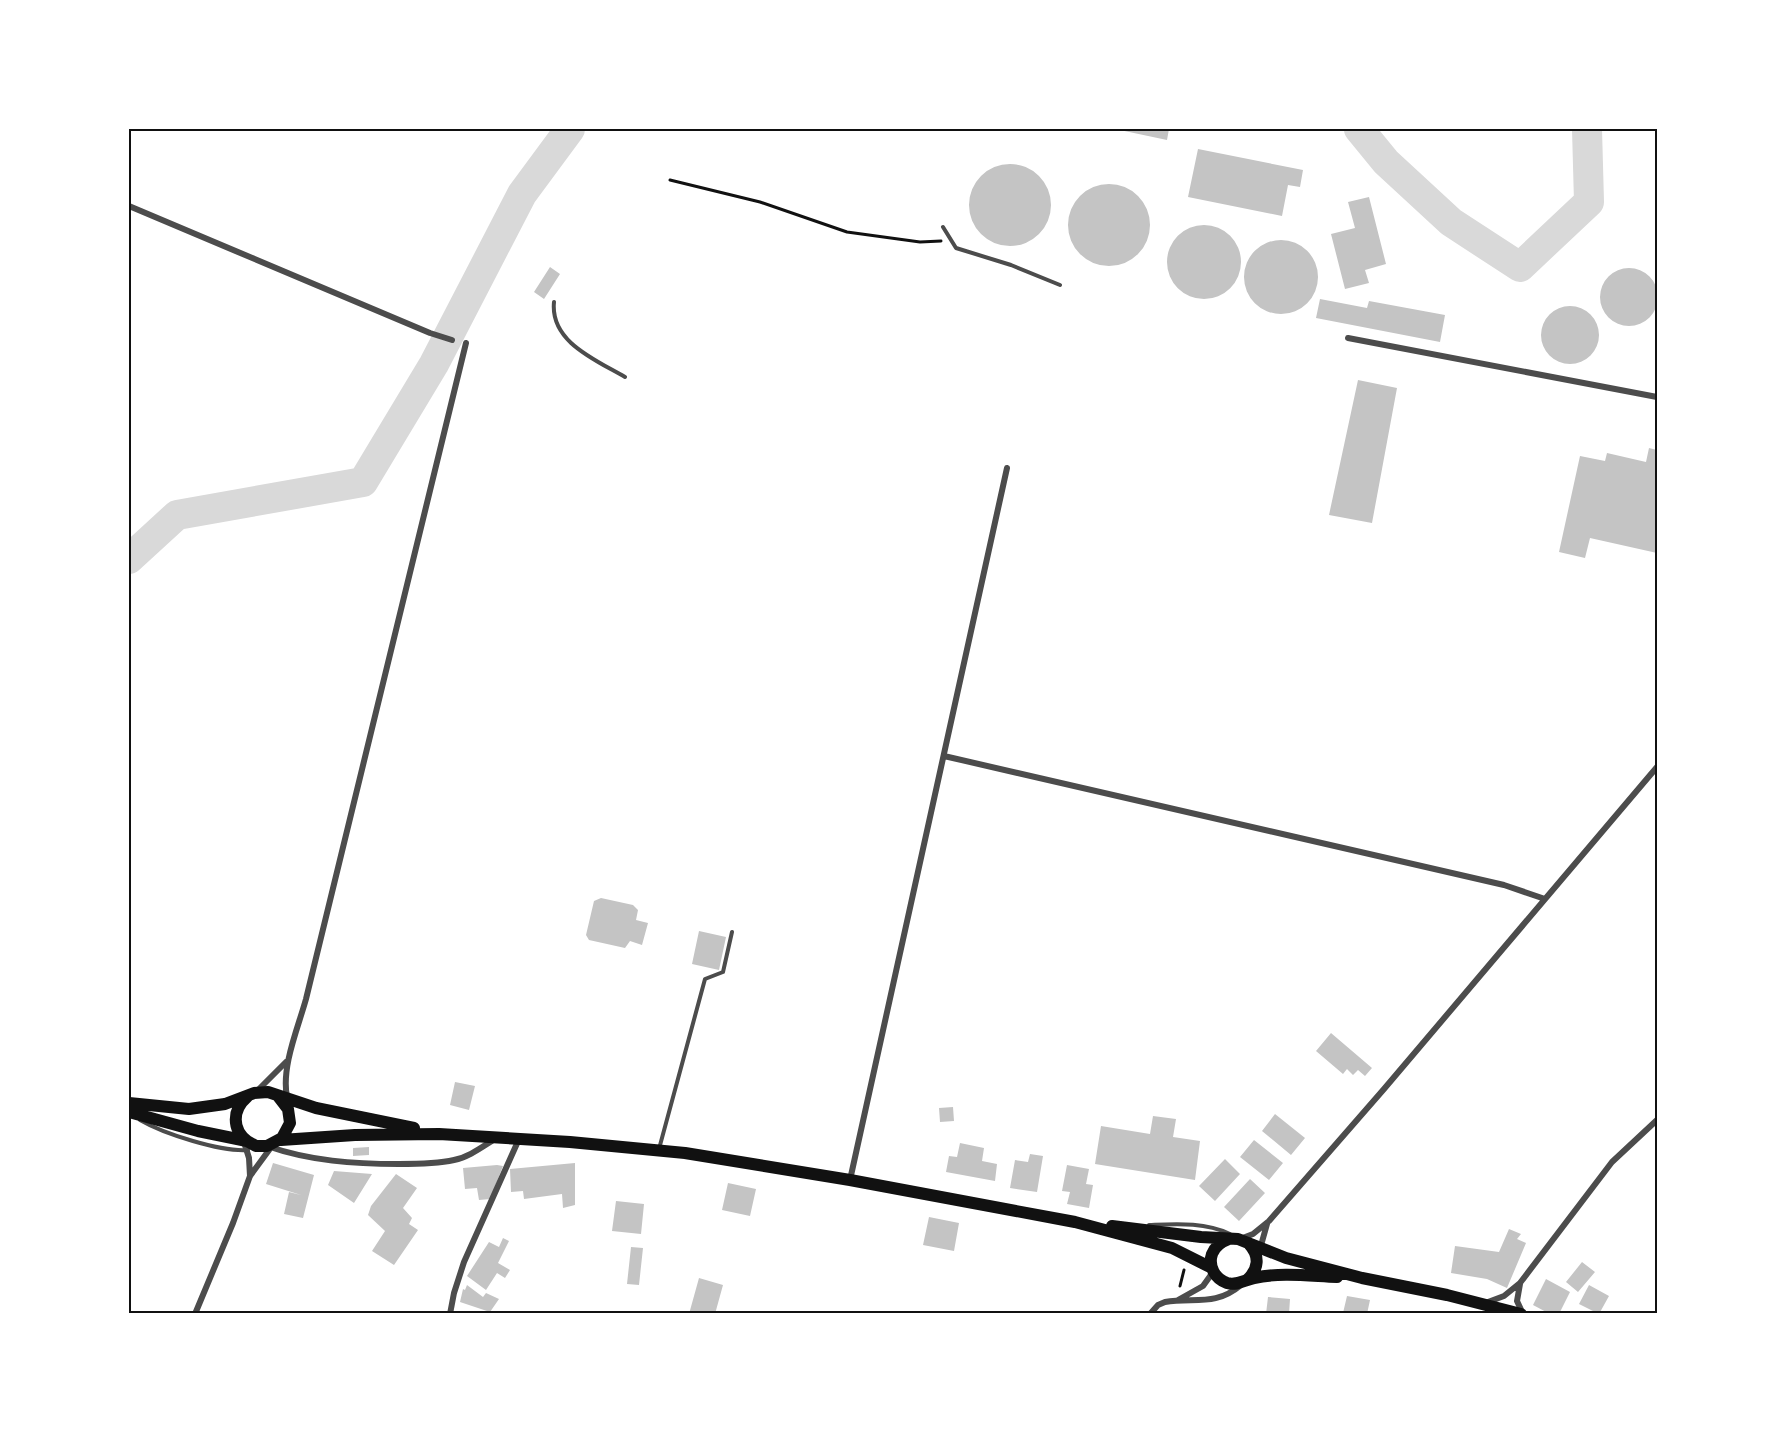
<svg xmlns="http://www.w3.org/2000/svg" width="1786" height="1443" viewBox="0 0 1786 1443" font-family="Cabin,sans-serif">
	<rect width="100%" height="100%" fill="#fff"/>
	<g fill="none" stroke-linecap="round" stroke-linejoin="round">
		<path stroke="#d9d9d9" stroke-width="30" d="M1359,129L1386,162L1451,222L1520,267L1589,202L1587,129
			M129,559L177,515L363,482L434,364L522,194L570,129"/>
	</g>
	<path fill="#c4c4c4" d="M1115,129H1169L1167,140Z
		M1198,149L1303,170L1300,187L1288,185L1282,216L1188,197Z
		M969 205a41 41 0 1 1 82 0a41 41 0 1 1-82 0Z
		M1068 225a41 41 0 1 1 82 0a41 41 0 1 1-82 0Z
		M1369,197L1386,264L1365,270L1369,283L1345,289L1331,234L1355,228L1348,202Z
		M1167 262a37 37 0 1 1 74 0a37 37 0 1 1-74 0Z
		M1244 277a37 37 0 1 1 74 0a37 37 0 1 1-74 0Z
		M550,267L560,274L544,299L534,292Z
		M1600 297a29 29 0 1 1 58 0a29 29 0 1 1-58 0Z
		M1320,299L1367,308L1369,301L1445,315L1440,342L1316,318Z
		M1541 335a29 29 0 1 1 58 0a29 29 0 1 1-58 0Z
		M1358,380L1397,388L1372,523L1329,515Z
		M1649,448L1657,450V553L1590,538L1585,558L1559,552L1580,456L1605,461L1607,453L1646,462Z
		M601,898L633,905L638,910L636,920L648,923L642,945L630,941L625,948L589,940L586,935L594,901Z
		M699,931L726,937L719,970L692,964Z
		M1331,1033L1372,1068L1365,1076L1358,1070L1353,1075L1347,1069L1343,1074L1316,1051Z
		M455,1082L475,1086L469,1110L450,1105Z
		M953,1107L954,1121L940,1122L939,1108Z
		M1275,1114L1305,1138L1291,1155L1262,1131Z
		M1153,1116L1176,1119L1173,1137L1200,1141L1195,1180L1095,1164L1101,1126L1150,1134Z
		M1254,1140L1283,1163L1269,1180L1240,1157Z
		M960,1143L984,1148L982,1161L997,1164L995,1181L946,1172L949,1156L957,1157Z
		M369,1147V1155L353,1156V1148Z
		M1030,1154L1043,1156L1037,1192L1010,1188L1015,1160L1028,1162Z
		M1225,1159L1240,1174L1215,1201L1199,1186Z
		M273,1163L314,1175L303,1218L284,1214L289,1192L301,1195L266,1184Z
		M575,1163V1205L563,1208L562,1194L524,1199L523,1191L511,1192L510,1169Z
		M497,1165L503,1166L490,1199L479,1200L477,1188L465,1189L463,1168Z
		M1067,1165L1089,1169L1086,1184L1093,1185L1089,1208L1067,1204L1070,1192L1062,1191Z
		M334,1171L372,1174L354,1203L328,1185Z
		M396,1174L417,1188L403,1208L412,1218L409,1224L418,1230L394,1265L372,1251L385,1231L368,1215L371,1206Z
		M1250,1179L1265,1193L1239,1221L1224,1207Z
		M728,1183L756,1189L750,1216L722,1210Z
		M616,1201L644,1204L641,1234L612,1231Z
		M929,1217L959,1223L954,1251L923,1245Z
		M1509,1229L1521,1234L1517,1239L1526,1243L1507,1288L1487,1279L1451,1273L1455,1246L1499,1252Z
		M503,1238L509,1241L498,1263L510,1270L505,1278L497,1273L486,1290L467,1276L489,1242L499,1247Z
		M631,1247L643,1248L639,1285L627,1284Z
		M1582,1262L1595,1272L1578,1292L1566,1282Z
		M699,1278L723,1285L715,1314H689Z
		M1546,1279L1570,1292L1559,1314H1550L1533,1305Z
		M467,1285L483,1297L486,1293L499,1299L490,1312L460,1302L463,1289L465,1290Z
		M1589,1285L1609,1296L1599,1314L1579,1304Z
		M1347,1296L1370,1300L1367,1314L1343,1313Z
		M1268,1297L1290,1299L1289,1314H1266Z"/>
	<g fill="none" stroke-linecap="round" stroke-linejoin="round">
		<path stroke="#111" stroke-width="3" d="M670,180L760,202L847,232L920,242L941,241
			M1180,1286L1184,1270"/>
		<path stroke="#4c4c4c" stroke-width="4" d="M943,227L956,248L1011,265L1060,285
			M554,302C550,342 596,360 625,377
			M140,1120C164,1134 221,1152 248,1150
			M659,1149L705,979L723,972L732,932
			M1149,1225C1177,1224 1204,1222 1230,1234"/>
		<path stroke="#4c4c4c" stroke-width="6" d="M129,206L430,333L452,340
			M1348,338L1657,397
			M944,756L1504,885L1545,899
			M257,1091L286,1062
			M287,1097C281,1067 298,1028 306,999L466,343
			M244,1142L249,1158L250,1176
			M267,1146C310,1161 354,1164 399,1164C417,1164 436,1164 454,1160C469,1157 482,1147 495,1139
			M850,1180L1007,468
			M1240,1239L1253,1234L1269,1221L1384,1089L1657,767
			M1260,1249L1267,1224
			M1520,1284L1517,1301L1523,1314
			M1178,1300L1203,1286L1213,1272
			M1488,1302L1504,1296L1520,1283L1612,1162L1657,1120
			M195,1314L233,1223L250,1176L272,1146
			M450,1314L454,1293L464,1262L519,1139
			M1150,1314L1158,1305L1165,1302C1194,1297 1215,1307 1241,1285"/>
		<path stroke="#111" stroke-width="12" d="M247,1097C232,1110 232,1129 247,1141
			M129,1103L189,1109L225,1104L254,1093L268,1092L316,1108L414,1128
			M129,1112L198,1131L247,1141L256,1146H267L282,1138L290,1123L288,1109L278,1096
			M281,1140L355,1135L439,1134L570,1142L685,1153L850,1180L1075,1222L1172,1248L1212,1268
			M1112,1226L1201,1237L1238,1239L1286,1258L1362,1278L1447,1295L1521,1314
			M1229,1239C1221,1242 1215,1246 1212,1254C1208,1266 1215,1279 1227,1283C1237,1286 1244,1280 1254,1278C1281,1272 1310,1276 1337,1277
			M1247,1280C1259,1269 1260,1256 1249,1244"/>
	</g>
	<rect width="1786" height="1443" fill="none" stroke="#ffffff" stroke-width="261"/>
	<rect x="130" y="130" width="1526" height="1182" fill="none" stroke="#111" stroke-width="2"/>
</svg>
